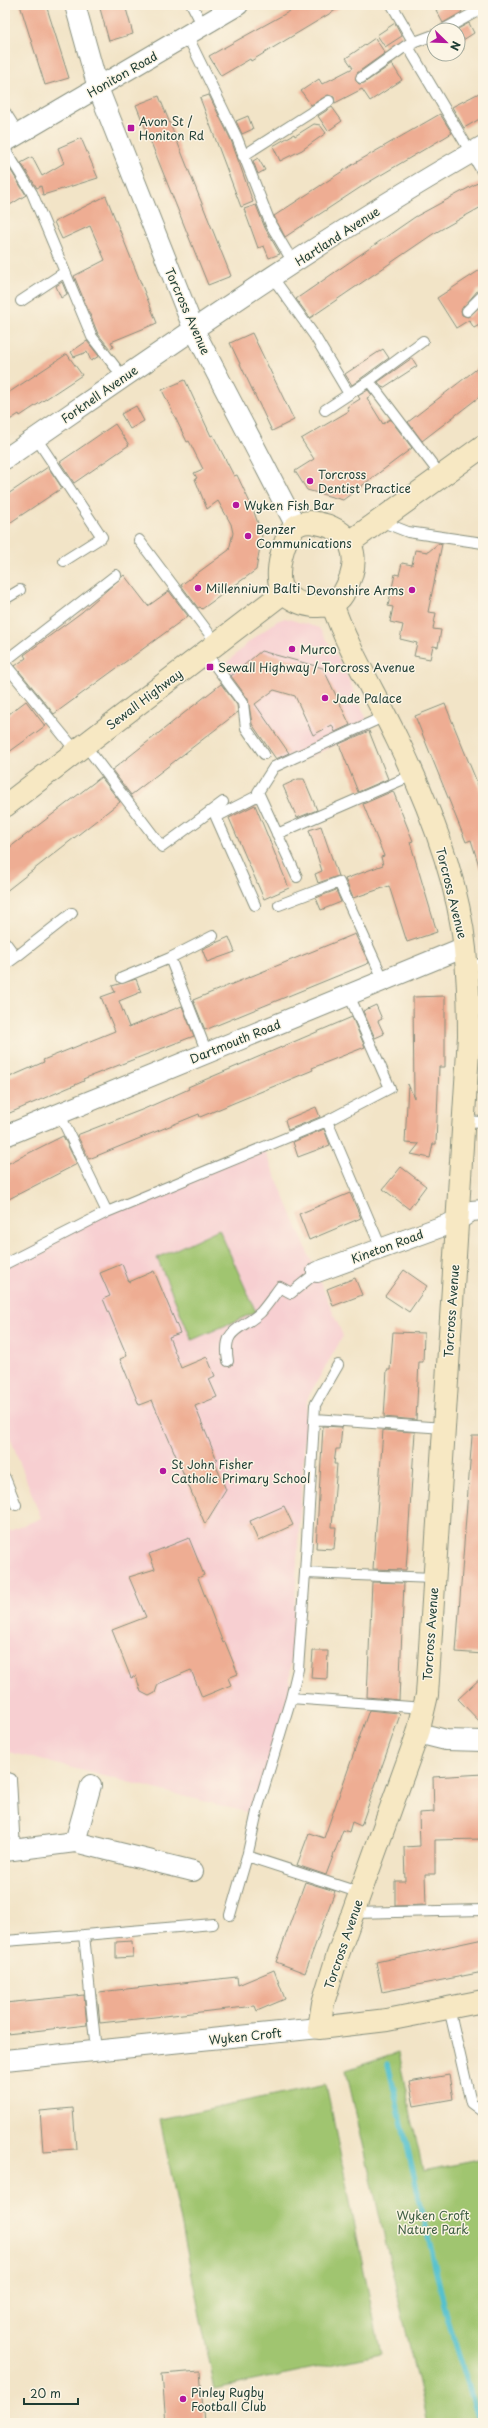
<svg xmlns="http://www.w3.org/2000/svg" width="488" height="2428" viewBox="0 0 488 2428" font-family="'Playpen Sans',sans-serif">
	<rect width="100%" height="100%" fill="#fcf5e5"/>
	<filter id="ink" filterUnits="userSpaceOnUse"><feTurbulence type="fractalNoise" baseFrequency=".025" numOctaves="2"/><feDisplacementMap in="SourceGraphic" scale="8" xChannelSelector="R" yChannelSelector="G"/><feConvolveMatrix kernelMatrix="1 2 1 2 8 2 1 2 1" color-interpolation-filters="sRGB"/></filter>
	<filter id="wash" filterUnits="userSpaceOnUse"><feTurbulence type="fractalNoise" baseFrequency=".012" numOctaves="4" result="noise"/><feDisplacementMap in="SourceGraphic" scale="16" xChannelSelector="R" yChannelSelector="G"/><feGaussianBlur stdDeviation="0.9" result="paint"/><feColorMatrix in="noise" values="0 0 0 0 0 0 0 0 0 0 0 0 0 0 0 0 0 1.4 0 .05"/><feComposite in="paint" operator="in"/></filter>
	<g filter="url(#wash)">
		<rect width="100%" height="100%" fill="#f2e4c7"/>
		<path fill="#f7cfd1" d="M285,618L319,628L341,663L371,728L285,769L251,723L238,699L218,671L250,641L277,621Z
			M262,1144L343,1336L307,1399L289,1695L254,1814L5,1751V1533L41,1518L5,1424V1260Z"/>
		<path fill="#a0c56f" stroke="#608152" d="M219,1229L256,1312L192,1340L157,1258Z
			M398,2053L423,2171L483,2159V2423H427L346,2070Z
			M326,2084L381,2354L215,2389L160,2119Z"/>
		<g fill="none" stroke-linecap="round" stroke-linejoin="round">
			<path stroke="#55c1ce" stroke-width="5.5" d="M388,2064L446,2313L480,2423"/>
		</g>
		<g id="blocks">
			<path fill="#eead93" d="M20,5H46L69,78L45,85Z
				M99,5H125L133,34L109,41Z
				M301,5H344L251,61L250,59L221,76L209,56Z
				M445,5H458L462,12L443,23L436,10Z
				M395,23L402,36L385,47L377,35Z
				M469,23L474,33L460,42L464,49L458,52L456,30Z
				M375,38L385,53L357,73L356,81L359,84L364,83L392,64L402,80L370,101L362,89L335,103L334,97L328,95L311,105L301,91L319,79L322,84L353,68L346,58Z
				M483,91V117L464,128L452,107Z
				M209,95L231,140L253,202L241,207L200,98Z
				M159,96L231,276L208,285L136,105Z
				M332,107L342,121L328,131L318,116Z
				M440,114L452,133L364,185L285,237L274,216L355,163Z
				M248,116L253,129L242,134L236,121Z
				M314,124L320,125L326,133L302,150L280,161L273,146L294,134L295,136Z
				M81,138L98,178L43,195L41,186L37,188L21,163L32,157L42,176L64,163L58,148Z
				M258,158L265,170L258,174L253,161Z
				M10,169L26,195L5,208V172Z
				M483,180V206L433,234L310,318L296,299L415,217Z
				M106,196L157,323L111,342L114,347L110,349L98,334L74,276L105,260L90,226L62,239L54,222Z
				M256,205L265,228L280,254L269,258L264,246L258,248L244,209Z
				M483,268V289L478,290L461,310L462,315L468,317L483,304V323L474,328L469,320L456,328L437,298Z
				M62,282L67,294L61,298L56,286Z
				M252,333L294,420L272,431L230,343Z
				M87,341L99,356L91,361L87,352L74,357L71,352Z
				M383,349L389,358L352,385L345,374Z
				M67,354L82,375L20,416L19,414L5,423V395Z
				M412,358L417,366L383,388L378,382Z
				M483,364V394L422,441L408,422Z
				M185,380L211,436L213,435L234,476L237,475L253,509L262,535L256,570L202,609L200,607L198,608L181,585L229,550L233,533L231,524L218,501L207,509L195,479L197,478L194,473L203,469L189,441L187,442L162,390Z
				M368,390L372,395L367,398L383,424L390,419L412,448L343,500L307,490L295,471L314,459L301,439L349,411L347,407L360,399L358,396Z
				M136,406L144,421L130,429L121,414Z
				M115,424L129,445L74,483L60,462Z
				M48,467L62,488L5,526V496Z
				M439,543L442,544L428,612L436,613L433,629L441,630L438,647L433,646L430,659L414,656L417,643L400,639L403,625L390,622L393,607L388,606L395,574L399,575L402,563L412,565L415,550L428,552Z
				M124,575L148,606L169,591L188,616L54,714L15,666L26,658L24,655L82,612Z
				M261,651L323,668L350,725L335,732L332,725L313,735L295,696L274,690L255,704L289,753L276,759L252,724L248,699L231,676Z
				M221,684L237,705L238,712L131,795L112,770Z
				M26,701L45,726L5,755V717Z
				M445,704L483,797V868L480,869L471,840L466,842L415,716Z
				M369,731L388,779L358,792L339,744Z
				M101,777L120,802L5,892V851Z
				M298,779H304L317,810L297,818L283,786Z
				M393,791L413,841L410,842L437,932L407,942L389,886L353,898L345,879L383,865L381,857L384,856L363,804Z
				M255,805L289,888L264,899L229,818Z
				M321,826L338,876L318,883L315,874L322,871L309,830Z
				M336,890L341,902L321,910L316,898Z
				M355,934L369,963L205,1030L193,1000Z
				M229,937L235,952L207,962L202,949Z
				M136,979L141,992L119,1001L129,1027L182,1006L194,1036L83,1079L84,1081L5,1115V1079L44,1062L43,1060L115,1031L101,997L115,992L112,986Z
				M445,996V1067H439L436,1144H433L430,1158L411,1154L419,1144L405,1143L408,1084L414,1098L413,997Z
				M376,1005L382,1019L378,1021L384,1034L375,1038L363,1011Z
				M352,1017L365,1047L312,1068L313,1070L200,1117L199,1114L89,1159L77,1135L144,1109L189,1089L188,1087Z
				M316,1107L320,1117L288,1130L285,1120Z
				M324,1129L330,1145L298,1157L293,1142Z
				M63,1136L77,1164L5,1201V1165Z
				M401,1167L426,1186L409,1209L383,1189Z
				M350,1193L361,1218L309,1240L299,1214Z
				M122,1264L129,1282L154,1271L180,1333L169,1337L181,1368L207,1357L215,1376L209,1379L217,1397L195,1406L217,1460L214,1461L226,1490L205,1524L152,1400L139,1405L120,1359L127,1356L103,1299L110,1296L100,1273Z
				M404,1270L427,1286L409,1312L385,1296Z
				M355,1278L362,1295L333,1306L327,1289Z
				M393,1332L424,1333L423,1362H419L416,1420L384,1417L387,1370H390Z
				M323,1426L342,1427L340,1449H336L334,1464H337L332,1527H336L334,1549L316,1548Z
				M383,1430L415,1432L406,1570L373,1569Z
				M472,1436H483V1654L456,1652Z
				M284,1506L293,1525L258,1541L250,1521Z
				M189,1538L204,1575L198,1578L223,1643L225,1642L238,1674L228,1678L231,1685L202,1697L191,1670L158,1684L155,1693L149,1696L141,1692L136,1676L131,1678L112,1630L146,1617L129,1577L155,1569L149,1554Z
				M372,1582L404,1583L399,1700L367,1697Z
				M313,1651H328L327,1679L311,1678Z
				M483,1676V1725L458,1699Z
				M369,1710L398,1713L400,1715L361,1826L352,1822L349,1832L343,1830L326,1875L297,1865L309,1833L324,1838Z
				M483,1774V1839L435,1840V1874H425L426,1905L395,1906V1881H405L404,1847L420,1846L419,1813L434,1812L433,1777Z
				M305,1882L335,1891L305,1973L276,1962Z
				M483,1939V1972L382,1992L376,1962Z
				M132,1941L133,1957L116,1958V1942Z
				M274,1970L285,1999L257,2011L255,2006L100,2023L97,1994L99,1992L237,1977L238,1985Z
				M84,1995L87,2025L7,2034L5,2003Z
				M449,2075L453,2099L414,2106L409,2082Z
				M73,2108L76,2149L43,2151L40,2111Z
				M200,2371L204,2423H166L162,2374Z"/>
		</g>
	</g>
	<g filter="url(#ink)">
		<use href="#blocks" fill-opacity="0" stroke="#88907e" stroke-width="1"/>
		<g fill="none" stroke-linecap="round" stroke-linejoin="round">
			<g stroke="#88907e" stroke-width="12">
				<path id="lane" d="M192,5L203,26
					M392,5L414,43
					M443,30L483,8
					M187,35L237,138L271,225L294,264
					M407,45L483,173
					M361,78L407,45L434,35
					M5,112L19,134
					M5,149L32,193L65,272L21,301
					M243,156L329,101
					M65,272L92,337L123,377
					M273,278L314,335L349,394
					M467,311L483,295
					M369,381L423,341
					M325,410L369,381L442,477
					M36,438L102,537L64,561
					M380,521L408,532L483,543
					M139,540L217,644
					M5,599L20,590
					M205,652L243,703L246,728L264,754
					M5,661L116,575
					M5,664L76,751
					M85,745L162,847L223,802
					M277,834L413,775
					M297,877L258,792L274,767L385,716
					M255,905L216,817L259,795
					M279,905L339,882L384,981
					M5,942L16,957L5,965
					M16,957L72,913
					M467,966L483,964
					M122,978L170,958
					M207,1053L170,958L213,936
					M59,1113L107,1212L327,1121L381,1248
					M327,1121L390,1088L349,995
					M464,1121L483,1122
					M5,1264L107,1212
					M228,1361C222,1327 241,1331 261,1312C268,1304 274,1295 280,1287L291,1293L317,1272
					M315,1419L444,1428
					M5,1478L16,1505
					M305,1573L315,1405L338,1365
					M291,1698L298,1669L305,1573L434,1578
					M5,1777L11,1779L15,1850
					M247,1857L258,1807L291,1698L424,1708
					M353,1913L483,1910
					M230,1915L247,1856L361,1893
					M5,1941L84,1935
					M449,2008L471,2103L483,2112
					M96,2051L84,1935L213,1924"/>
			</g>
			<g stroke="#88907e" stroke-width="22">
				<path id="street" d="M75,5L98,88L194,330L296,526
					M5,142L238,5
					M5,459C162,351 318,240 483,146
					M5,1136L465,947
					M317,1272L457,1221L471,1211L483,1210
					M418,1733L446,1740L483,1741
					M75,1842L91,1785
					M5,1851L75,1842L193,1871
					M5,2060L319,2028"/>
			</g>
			<g stroke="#88907e" stroke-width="24">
				<path id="secondary" d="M310,522C354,527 364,557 343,594C332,614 292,607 282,589C274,576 283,536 296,526C300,523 305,522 310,522Z
					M350,542L483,446
					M332,603C348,651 376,694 397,739C428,803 458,879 465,949C468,978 469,1007 469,1036L427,1695L418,1733L337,1957L323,2003L319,2028L387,2020L483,2001
					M5,806L284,592"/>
			</g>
			<use href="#lane" stroke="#fff" stroke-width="10"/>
			<use href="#street" stroke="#fff" stroke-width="20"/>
			<use href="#secondary" stroke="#f7e8c3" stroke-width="22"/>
		</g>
	</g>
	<g fill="#b5179e" stroke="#fcf5e5" stroke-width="1.5">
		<rect x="127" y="124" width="8" height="8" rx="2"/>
		<circle cx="310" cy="481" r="4"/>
		<circle cx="236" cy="505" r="4"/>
		<circle cx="248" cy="536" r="4"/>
		<circle cx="198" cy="588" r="4"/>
		<circle cx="412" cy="590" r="4"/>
		<circle cx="292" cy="649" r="4"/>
		<rect x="206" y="663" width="8" height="8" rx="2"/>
		<circle cx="325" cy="698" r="4"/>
		<circle cx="163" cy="1471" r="4"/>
		<circle cx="183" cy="2399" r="4"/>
	</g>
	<g text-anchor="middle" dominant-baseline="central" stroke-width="3" stroke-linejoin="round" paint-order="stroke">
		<g font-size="12" fill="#1f3d34" stroke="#fcf5e5">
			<text transform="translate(122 74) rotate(-30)">Honiton Road</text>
			<text transform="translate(337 236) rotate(-33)">Hartland Avenue</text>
			<text transform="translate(188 311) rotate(66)">Torcross Avenue</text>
			<text transform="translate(99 394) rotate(-35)">Forknell Avenue</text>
			<text transform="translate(144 699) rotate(-37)">Sewall Highway</text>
			<text transform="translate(452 893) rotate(76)">Torcross Avenue</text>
			<text transform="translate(235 1041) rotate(-22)">Dartmouth Road</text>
			<text transform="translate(387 1246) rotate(-20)">Kineton Road</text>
			<text transform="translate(451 1311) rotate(-86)">Torcross Avenue</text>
			<text transform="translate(430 1634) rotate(-86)">Torcross Avenue</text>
			<text transform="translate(343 1944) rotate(-71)">Torcross Avenue</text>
			<text transform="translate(245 2036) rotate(-6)">Wyken Croft</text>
		</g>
		<g font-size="12" fill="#1f3d34" stroke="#fcf5e5" text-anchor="start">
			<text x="139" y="121">Avon St /<tspan x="139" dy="14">Honiton Rd</tspan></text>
			<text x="318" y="474">Torcross<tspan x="318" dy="14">Dentist Practice</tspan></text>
			<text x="244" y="505">Wyken Fish Bar</text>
			<text x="256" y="529">Benzer<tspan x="256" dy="14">Communications</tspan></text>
			<text x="206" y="588">Millennium Balti</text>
			<text x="404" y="590" text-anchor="end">Devonshire Arms</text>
			<text x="300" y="649">Murco</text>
			<text x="218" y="667">Sewall Highway / Torcross Avenue</text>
			<text x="333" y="698">Jade Palace</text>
			<text x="171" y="1464">St John Fisher<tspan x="171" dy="14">Catholic Primary School</tspan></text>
			<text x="191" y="2392">Pinley Rugby<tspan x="191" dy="14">Football Club</tspan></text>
		</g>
		<g font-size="12" fill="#3f5f43" stroke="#fcf5e5">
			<text x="433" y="2215">Wyken Croft<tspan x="433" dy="14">Nature Park</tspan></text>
		</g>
	</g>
	<rect width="488" height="2428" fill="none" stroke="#fcf5e5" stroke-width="20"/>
	<g transform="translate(446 42) rotate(113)"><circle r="19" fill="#fcf5e5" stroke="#a4ab9e"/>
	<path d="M0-3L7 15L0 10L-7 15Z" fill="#b5179e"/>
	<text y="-6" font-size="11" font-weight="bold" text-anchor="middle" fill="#1f3d34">N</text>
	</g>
	<path d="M24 2398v6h54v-6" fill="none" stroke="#1f3d34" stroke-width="2"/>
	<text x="30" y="2398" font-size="12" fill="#1f3d34" stroke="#fcf5e5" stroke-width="3" paint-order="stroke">20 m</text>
</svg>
